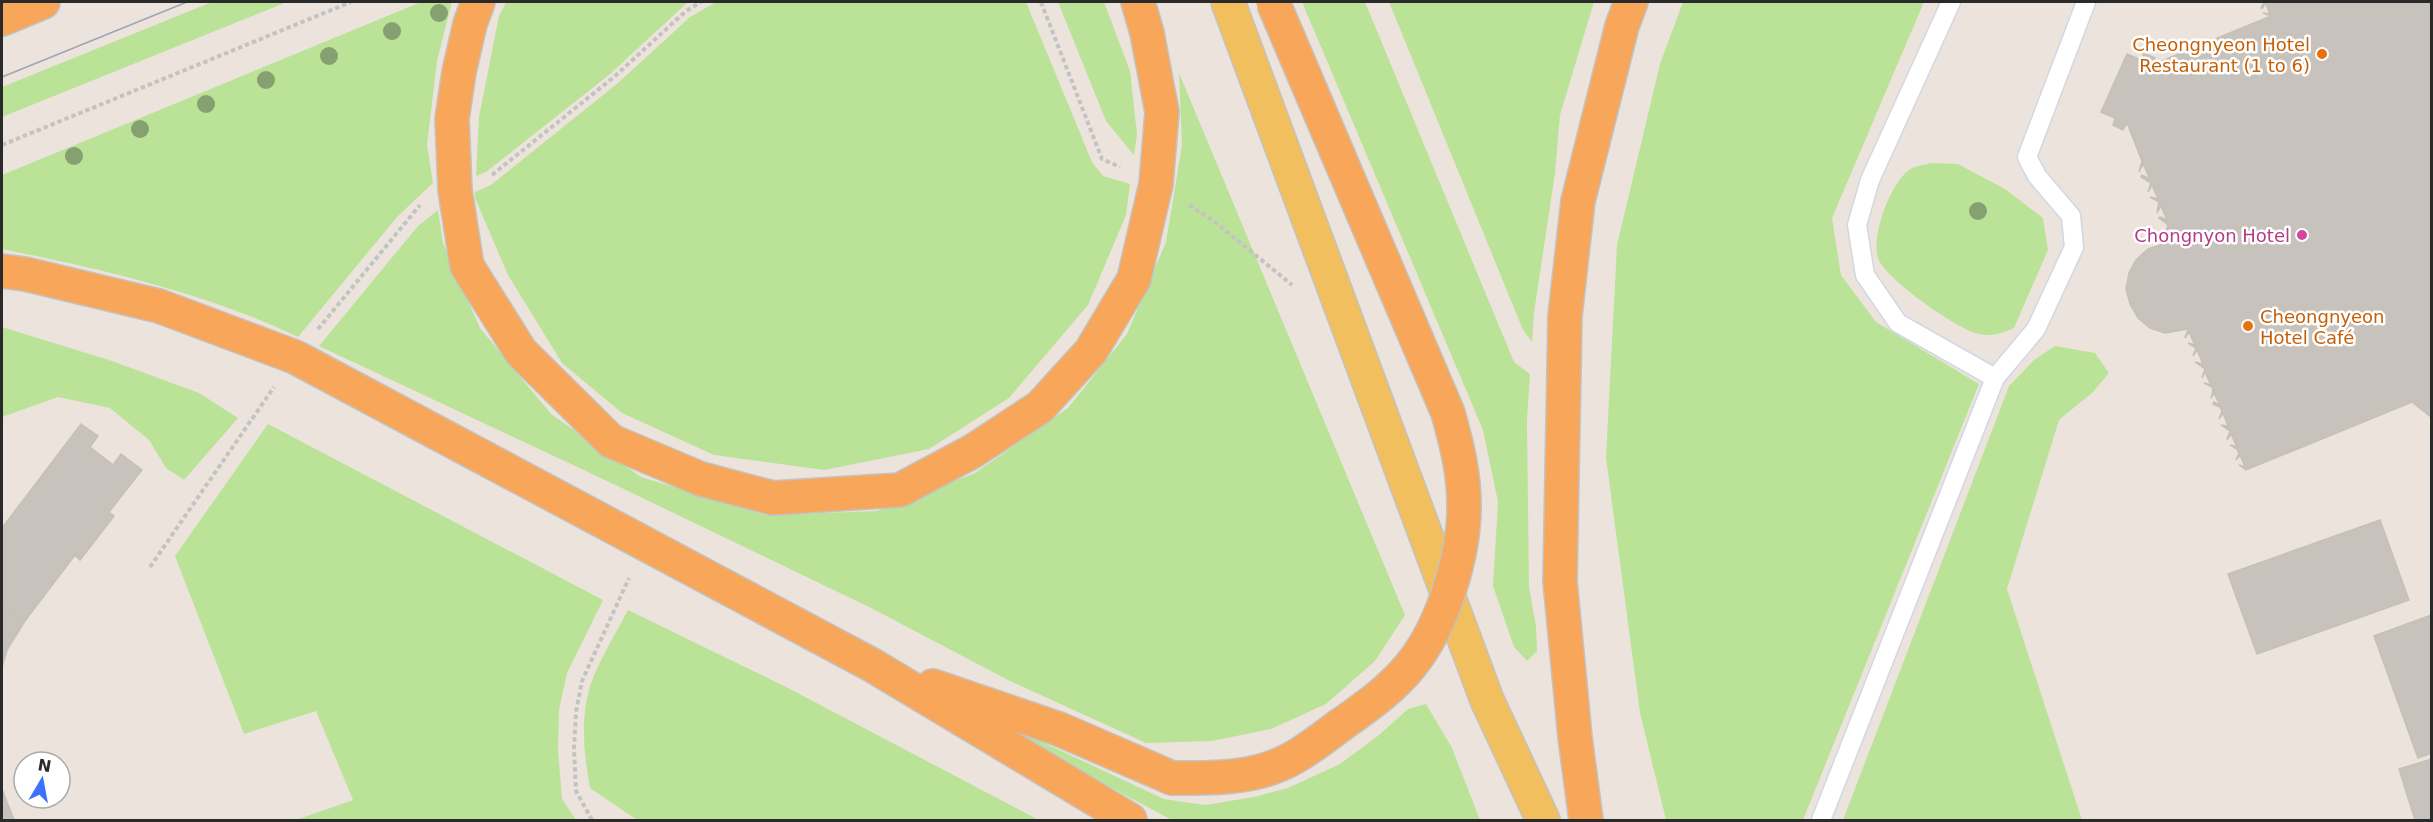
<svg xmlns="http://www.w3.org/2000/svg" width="2433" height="822" viewBox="0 0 2433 822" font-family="'DejaVu Sans',sans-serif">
	<rect width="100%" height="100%" fill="#ece4dc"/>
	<path fill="#bae398" d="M212,2H287L2,117V87Z
		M421,2H452L437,61L427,145L433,183L397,217L298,337C206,293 101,269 2,249V175Z
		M506,2H688L609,75L486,172L476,176L479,117L499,16Z
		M716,2H1026L1092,162L1103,176L1130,184L1126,215L1088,305L1009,398L929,449L824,470L714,455L622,413L562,363L508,275L475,198V192L491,185L618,83L690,17Z
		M1058,2H1104L1130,71L1137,134L1134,155L1106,121Z
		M1302,2H1365L1514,362L1530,374L1527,421L1529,587L1536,626L1537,651L1527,661L1514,647L1493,586L1498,502L1483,430Z
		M1389,2H1594L1560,115L1555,173L1534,313L1532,342L1523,330Z
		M1683,2H1924L1832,218L1841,275L1876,322L1979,384L1803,820H1666L1640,713L1606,458L1617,245L1660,64Z
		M1179,73L1405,615L1375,661L1326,704L1271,729L1212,741L1146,743L1010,681L871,608L605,480L319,346L418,226L438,210L443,243L480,328L551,414L641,477L766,515L877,511L975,473L1068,408L1127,334L1166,242L1182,145Z
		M1930,163L1958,164L2005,189L2043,218L2048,250L2014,328C2002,333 1992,337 1979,334C1958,330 1884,278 1878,258C1871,236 1890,184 1909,170C1914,166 1924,165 1930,163Z
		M2,327L112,361L199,393L238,418L184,480L166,468L149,440L110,408L58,397L2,417Z
		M2055,346L2095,353L2109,373L2093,392L2059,420L2007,589L2082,820H1843L2009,386L2034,360Z
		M268,424L603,600L567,673L559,710L558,750L562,799L576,820H296L353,800L316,711L244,734L175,556Z
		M628,610L788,688L1039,820H637L590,788C584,754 580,720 590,686C598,662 616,633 628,610Z
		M1426,704L1452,748L1480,820H1172L1006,732L1008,726L1164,799L1205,805L1254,797L1288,788L1340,764L1379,735L1408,709Z"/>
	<path fill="#c7c2bb" stroke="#c8bfb6" stroke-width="1.5" d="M2264,2H2432V228L2430,232L2432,237V418L2412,402L2246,470L2239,465L2245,467L2240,455L2236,460L2239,453L2237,449L2230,445L2237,447L2231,434L2227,440L2230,431L2221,425L2228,426L2223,413L2219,419L2222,411L2220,407L2213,404L2214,402L2220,405L2214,393L2211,398L2213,391L2212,387L2204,383L2211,385L2205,372L2202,378L2205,369L2195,362L2203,364L2197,350L2193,356L2196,348L2188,343L2195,345L2189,332L2185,338L2188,329L2165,333L2150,328L2138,318L2130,304L2126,289L2129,273L2136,260L2148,249L2163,244L2176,243L2168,239L2175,241L2169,227L2165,234L2168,225L2159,218L2160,217L2167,220L2161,206L2157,213L2159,202L2150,197L2158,199L2152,185L2148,192L2151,183L2141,177L2142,175L2150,179L2143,164L2139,172L2142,161L2127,123L2123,130L2113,125L2115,118L2101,112L2127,54L2141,60L2144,53L2155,58L2152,65L2271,16L2263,13L2270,14L2265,2L2263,8H2261Z
		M81,424L98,436L90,447L113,465L121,454L142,470L109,512L114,516L80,560L75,555L25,621L2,604V528Z
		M2380,520L2409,600L2257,654L2228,574Z
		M2,604L25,621L7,650L2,667Z
		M2431,615L2432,753L2418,758L2374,636Z
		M2432,759V820H2415L2399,769Z
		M2,789L14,820H2Z"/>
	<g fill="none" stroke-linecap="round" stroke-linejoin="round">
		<g stroke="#d1d7e3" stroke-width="21">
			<path id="service" d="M1951,2L1870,180L1857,225L1865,275L1898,323L1995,378
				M1821,820L1995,378L2036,329L2074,247L2071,216L2037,176L2027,157L2086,2"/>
		</g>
		<g stroke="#c3c3c3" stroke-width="36">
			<path id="primary" d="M1228,2L1487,700L1543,820"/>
		</g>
		<g stroke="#c3c3c3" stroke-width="36">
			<path id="trunk" d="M478,2L470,24L459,72L452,119L455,190L467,266L521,352L611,441L701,479L773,498L900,490L973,451L1040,407L1091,351L1134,279L1156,184L1162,112L1147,33L1138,2
				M2,19L43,2
				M2,271L25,274L159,306L295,357L872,665L1130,820
				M933,686L1059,729L1172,778
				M1586,820L1575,737L1560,581L1565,316L1578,201L1622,26L1631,2"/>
		</g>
		<path stroke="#c3c3c3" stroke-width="4" stroke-dasharray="4.5 3" stroke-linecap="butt" d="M1041,2L1102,159L1120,167
			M2,145L351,2
			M492,175L614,77L686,11L701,2
			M1189,205L1215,222L1292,285
			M318,329L420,205
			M150,567L274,387
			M592,820L576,791L574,748L576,712L582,681L629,578"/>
		<use href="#service" stroke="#fff" stroke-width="18"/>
		<use href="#primary" stroke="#f1bf5d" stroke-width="33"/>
		<use href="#trunk" stroke="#f8a659" stroke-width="33"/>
		<path stroke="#9fa4b5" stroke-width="1.5" d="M2,77L187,2"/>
		<g stroke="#c3c3c3" stroke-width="36" stroke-linecap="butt">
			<path id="trunk-bridge" d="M1172,778C1206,778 1245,779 1276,766C1300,757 1321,739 1342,724C1366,707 1392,689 1411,665C1443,626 1465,553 1464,503C1464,472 1456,442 1448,413L1273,2"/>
		</g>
		<use href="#trunk-bridge" stroke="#f8a659" stroke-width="33"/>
	</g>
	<g fill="#86a071">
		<circle cx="439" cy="13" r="9"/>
		<circle cx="392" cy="31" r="9"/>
		<circle cx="329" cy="56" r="9"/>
		<circle cx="266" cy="80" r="9"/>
		<circle cx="206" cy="104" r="9"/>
		<circle cx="140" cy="129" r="9"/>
		<circle cx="74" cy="156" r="9"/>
		<circle cx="1978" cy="211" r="9"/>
	</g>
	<g fill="#e8710a" stroke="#fff" stroke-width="2">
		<circle cx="2322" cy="54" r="6"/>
		<circle cx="2248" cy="326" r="6"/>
	</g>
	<circle fill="#d1479c" stroke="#fff" stroke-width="2" cx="2302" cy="235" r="6"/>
	<g text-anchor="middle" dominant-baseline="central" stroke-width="5" stroke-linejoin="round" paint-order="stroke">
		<g font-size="18" fill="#c56008" stroke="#fff" text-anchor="end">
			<text x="2310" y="44">Cheongnyeon Hotel<tspan x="2310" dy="21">Restaurant (1 to 6)</tspan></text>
			<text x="2260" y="316" text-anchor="start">Cheongnyeon<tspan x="2260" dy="21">Hotel Café</tspan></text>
		</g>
		<g font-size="18" fill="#b23c85" stroke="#fff" text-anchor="end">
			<text x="2290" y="235">Chongnyon Hotel</text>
		</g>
	</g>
	<rect width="2433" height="822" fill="none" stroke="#2a2a2a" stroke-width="6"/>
	<g transform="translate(42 780) rotate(10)"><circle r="28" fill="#ffffff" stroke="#aaaaaa" stroke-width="1.5"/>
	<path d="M0-4.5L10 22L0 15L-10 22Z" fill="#3b73fa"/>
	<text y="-9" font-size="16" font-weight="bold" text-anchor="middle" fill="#2a2a2a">N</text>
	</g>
</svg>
